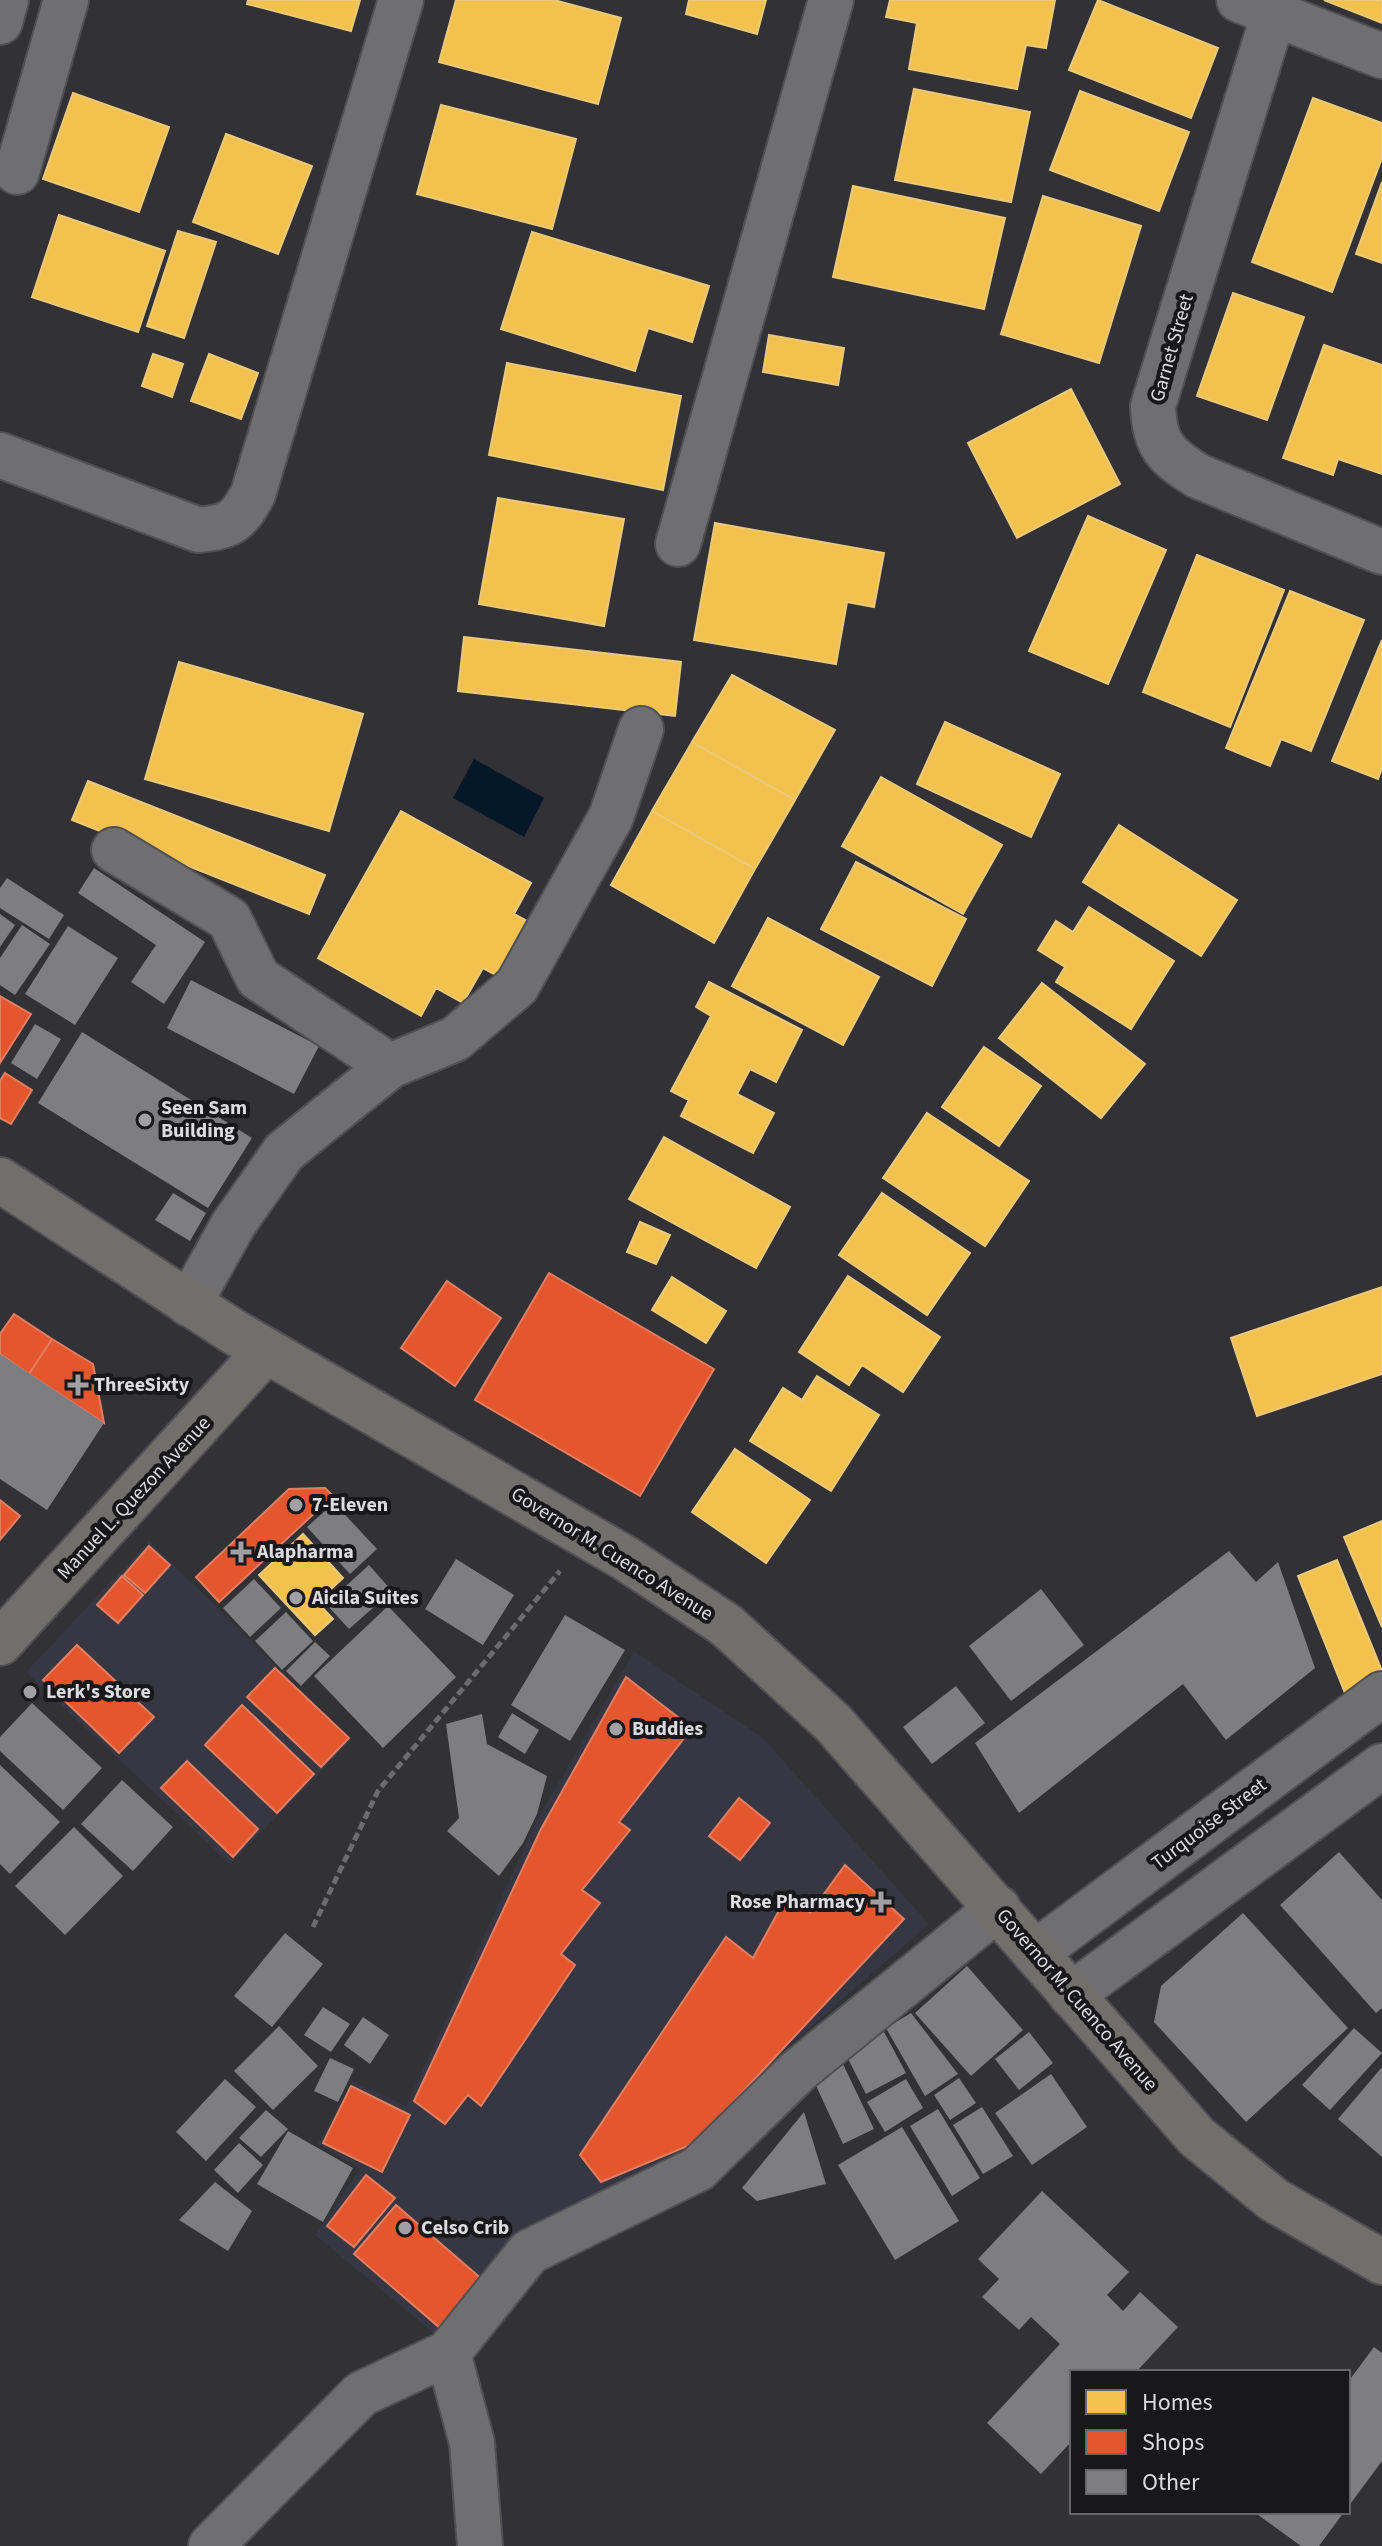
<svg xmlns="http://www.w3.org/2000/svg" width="1382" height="2546" viewBox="0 0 1382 2546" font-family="'Source Sans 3',sans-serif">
	<rect width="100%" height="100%" fill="#313136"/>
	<path fill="#373743" d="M149,1541L352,1740L230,1864L26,1672Z
		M634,1651L763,1738L929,1924L790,2045L680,2173L587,2212L448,2345L315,2235L360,2169L318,2144L352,2081L406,2106L536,1822Z"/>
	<path fill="#051829" d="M474,759L544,798L524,837L453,798Z"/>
	<path fill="#f2c14e" stroke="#ebc97a" stroke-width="2" d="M248,0H360L351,31L247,4Z
		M456,0H554L621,18L598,104L439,62Z
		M689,0H766L757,34L686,14Z
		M890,0H1055L1046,48L1026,45L1017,89L909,69L917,23L886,17Z
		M1098,0L1218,48L1191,118L1069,70Z
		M1324,0H1382V23Z
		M914,89L1030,112L1011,202L895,180Z
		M1080,91L1189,132L1159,211L1050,170Z
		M73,93L169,127L139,212L43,179Z
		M1313,98L1382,123V158L1332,292L1252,262Z
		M441,105L576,139L552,229L417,194Z
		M226,134L312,166L278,254L193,222Z
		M1382,182V263L1356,254Z
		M853,186L1005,218L984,309L833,277Z
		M1043,196L1141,226L1099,363L1001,334Z
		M59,215L165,251L138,332L32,297Z
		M178,231L216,242L184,338L147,326Z
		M532,232L709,286L692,342L648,328L635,371L501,329Z
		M1233,293L1304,317L1267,420L1197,396Z
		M769,335L844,348L838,385L763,372Z
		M1324,345L1382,365V474L1338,459L1333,475L1283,458Z
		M153,354L183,364L172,397L142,386Z
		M209,354L258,373L241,419L191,401Z
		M507,363L681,396L663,490L489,455Z
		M1071,389L1120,484L1017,538L968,443Z
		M498,498L624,519L604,626L479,604Z
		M1088,516L1166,550L1108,684L1029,651Z
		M715,523L884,553L874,607L847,602L836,664L694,640Z
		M1197,555L1284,590L1230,727L1143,692Z
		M1290,591L1364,620L1311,751L1281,739L1270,766L1226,748Z
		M464,637L681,662L675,716L458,691Z
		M1382,640V768L1378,779L1332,761Z
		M179,662L363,714L329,831L145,779Z
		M732,675L835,730L795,800L692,742Z
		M945,722L1060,774L1031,837L917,784Z
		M692,742L795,800L755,869L652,811Z
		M881,777L1002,845L963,914L842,846Z
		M88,781L325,875L309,914L72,820Z
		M401,811L531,883L514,914L536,926L505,980L483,968L463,1003L436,988L421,1016L318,958Z
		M652,811L755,869L714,943L611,885Z
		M1119,825L1237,900L1201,956L1083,882Z
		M856,862L966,919L932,986L821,929Z
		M1089,907L1174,961L1131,1029L1056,982L1065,967L1038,950L1056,921L1073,932Z
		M768,918L879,977L843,1045L732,986Z
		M709,982L802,1030L776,1082L750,1069L737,1094L774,1113L753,1153L681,1116L689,1100L671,1091L711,1016L696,1007Z
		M1042,983L1145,1064L1101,1118L999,1038Z
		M984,1047L1041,1086L999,1146L942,1107Z
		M927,1113L1029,1181L985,1246L883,1178Z
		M664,1137L790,1207L756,1268L629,1199Z
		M882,1193L970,1253L927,1315L839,1255Z
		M640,1222L670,1235L656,1264L627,1252Z
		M848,1276L940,1337L903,1392L862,1365L849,1385L799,1352Z
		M672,1277L726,1311L706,1343L652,1310Z
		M1382,1287V1374L1257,1416L1231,1338Z
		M817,1376L879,1415L831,1491L750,1441L783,1388L802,1400Z
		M735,1449L810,1500L766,1563L692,1512Z
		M1382,1521V1627L1344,1537Z
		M303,1534L343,1578L317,1602L333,1619L315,1635L259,1575Z
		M1337,1560L1382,1671V1678L1345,1693L1298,1576Z"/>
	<path fill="#e4572e" stroke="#e27f63" stroke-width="2" d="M0,996L31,1014L0,1063Z
		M5,1073L32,1090L11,1124L0,1118V1081Z
		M549,1273L714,1369L640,1496L475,1400Z
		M447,1281L501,1318L455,1386L401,1348Z
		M14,1314L52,1339L29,1374L0,1354V1334Z
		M52,1339L93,1364L104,1423L29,1374Z
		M325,1488L333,1496L219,1602L196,1577L289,1489Z
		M0,1500L20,1516L0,1540Z
		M149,1546L170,1565L145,1593L124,1575Z
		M122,1576L143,1595L118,1623L97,1605Z
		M77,1645L154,1717L119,1753L43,1680Z
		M275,1668L349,1738L321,1767L247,1697Z
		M626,1677L692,1728L619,1822L630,1830L582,1890L600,1903L561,1954L575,1965L481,2106L468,2095L445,2124L414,2101L541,1829Z
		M242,1705L314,1774L277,1813L205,1745Z
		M187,1761L258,1829L233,1857L161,1788Z
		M739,1798L770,1823L740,1860L709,1836Z
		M845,1865L904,1919L695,2143L601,2182L580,2155L726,1937L753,1958L788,1894L810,1913Z
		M351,2086L410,2115L382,2172L323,2143Z
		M366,2175L395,2198L354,2247L327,2226Z
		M396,2205L490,2286L448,2335L354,2254Z"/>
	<path fill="#7e7e82" d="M94,868L205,942L164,1004L131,982L156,945L78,893Z
		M7,878L64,915L49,939L0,908V888Z
		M0,914L15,925L0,947Z
		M22,925L50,944L15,995L0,985V958Z
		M68,926L118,958L75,1025L25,994Z
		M191,980L319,1046L294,1094L167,1028Z
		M35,1024L61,1039L37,1079L11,1063Z
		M82,1032L252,1138L208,1208L38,1103Z
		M173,1193L206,1213L190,1241L155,1220Z
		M0,1354L104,1423L47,1510L0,1479Z
		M334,1503L377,1549L350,1574L307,1527Z
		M1229,1551L1256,1582L1278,1562L1315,1668L1226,1740L1183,1684L1019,1813L975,1743Z
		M456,1559L514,1595L483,1645L425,1609Z
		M369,1565L392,1591L349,1629L326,1604Z
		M254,1579L281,1608L250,1637L223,1608Z
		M1041,1589L1084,1645L1011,1701L969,1646Z
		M388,1606L456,1677L383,1748L314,1676Z
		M286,1612L313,1641L282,1670L255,1641Z
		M565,1615L625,1650L570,1741L511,1705Z
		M315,1642L330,1656L301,1686L286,1671Z
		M956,1686L985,1723L932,1764L903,1727Z
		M32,1703L102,1768L63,1810L0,1751V1737Z
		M512,1713L539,1730L525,1754L498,1737Z
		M482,1714L487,1744L547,1776L537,1814L523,1843L499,1876L447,1831L459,1818L446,1724Z
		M0,1765L60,1822L10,1874L0,1864Z
		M122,1780L173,1827L133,1871L81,1824Z
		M74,1827L123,1876L65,1935L15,1886Z
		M1339,1852L1382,1900V2008L1376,2013L1280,1905Z
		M1243,1913L1348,2028L1246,2122L1154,2022L1161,1986Z
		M285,1933L323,1964L272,2027L234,1996Z
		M967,1966L1023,2030L971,2076L915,2013Z
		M323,2007L350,2024L331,2052L304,2035Z
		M911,2013L958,2074L925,2096L886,2028Z
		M363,2017L389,2035L370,2064L344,2045Z
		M279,2026L318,2066L273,2110L234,2071Z
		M1354,2028L1382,2053L1330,2110L1302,2085Z
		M884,2032L906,2073L866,2094L845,2053Z
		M1029,2032L1053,2063L1019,2090L995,2059Z
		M330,2058L354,2069L338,2102L314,2091Z
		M842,2062L874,2129L843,2144L812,2077Z
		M1382,2067V2157L1338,2119Z
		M1051,2074L1087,2127L1032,2165L995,2113Z
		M959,2078L976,2103L950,2120L934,2095Z
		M225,2079L256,2107L206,2161L176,2132Z
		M906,2079L923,2108L885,2132L867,2102Z
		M982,2107L1013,2156L983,2174L953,2125Z
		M938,2109L980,2178L952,2196L910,2126Z
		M266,2110L288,2129L261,2157L239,2138Z
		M804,2112L826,2184L757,2201L742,2188Z
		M902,2127L959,2221L895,2260L838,2165Z
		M288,2131L353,2168L323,2222L257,2184Z
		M239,2143L263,2165L238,2193L214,2170Z
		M215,2182L252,2211L228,2251L179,2220Z
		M1042,2191L1129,2272L1107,2295L1123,2311L1140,2292L1178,2327L1136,2372H1072V2441L1041,2474L987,2423L1060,2344L1031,2317L1019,2330L982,2297L999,2279L978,2259Z
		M1374,2347L1382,2353V2461L1348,2507V2382Z
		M1254,2512H1344L1319,2546H1301Z"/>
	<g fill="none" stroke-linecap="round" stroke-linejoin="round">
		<g stroke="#505054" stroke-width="48">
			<path id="minor" d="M1239,0L1382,56
				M1274,13L1153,406C1154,445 1166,456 1198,476L1382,552
				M0,22L6,0
				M17,172L66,0
				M0,455L199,530C231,526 237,523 253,494L401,0
				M678,544L831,0
				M114,850L229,919L258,978L390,1066
				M189,1304L233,1225L284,1152L390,1066L455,1039L517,986L611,817L641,729
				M1035,1953L1382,1694
				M1071,1995L1382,1766
				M448,2353L472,2443L480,2546
				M211,2546L361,2394L448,2353L529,2252L698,2169L798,2071L998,1908"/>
		</g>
		<g stroke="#505054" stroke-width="48">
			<path id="major" d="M0,1180L234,1332L625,1558L726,1625L833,1723L1197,2137L1274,2200L1382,2262
				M0,1643L266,1351"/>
		</g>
		<path stroke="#6c6c6e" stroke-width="5" stroke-dasharray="8 4" stroke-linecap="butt" d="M313,1927L378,1791L560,1571"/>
		<use href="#minor" stroke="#6f6f72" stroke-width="44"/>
		<use href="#major" stroke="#716f6c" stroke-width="44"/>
	</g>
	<g fill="#a0a0a4" stroke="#18181b" stroke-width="3">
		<circle cx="145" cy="1120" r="8"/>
		<path d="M74 1373h8v8h8v8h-8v8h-8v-8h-8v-8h8z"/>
		<circle cx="296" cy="1505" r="8"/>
		<path d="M237 1540h8v8h8v8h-8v8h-8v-8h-8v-8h8z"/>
		<circle cx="296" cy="1598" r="8"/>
		<circle cx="30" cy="1692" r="8"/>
		<circle cx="616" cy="1729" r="8"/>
		<path d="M877 1890h8v8h8v8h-8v8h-8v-8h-8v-8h8z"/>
		<circle cx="405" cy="2228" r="8"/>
	</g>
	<g text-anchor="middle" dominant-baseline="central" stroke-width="8" stroke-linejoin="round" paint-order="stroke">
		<g font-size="20" fill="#dcdce0" stroke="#18181b">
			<text transform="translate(1172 348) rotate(-74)">Garnet Street</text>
			<text transform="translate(134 1498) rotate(-47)">Manuel L. Quezon Avenue</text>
			<text transform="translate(612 1554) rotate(32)">Governor M. Cuenco Avenue</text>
			<text transform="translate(1209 1824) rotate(-37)">Turquoise Street</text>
			<text transform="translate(1077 2000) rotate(49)">Governor M. Cuenco Avenue</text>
		</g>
		<g font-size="20" font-weight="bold" fill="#dcdce0" stroke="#18181b" text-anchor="start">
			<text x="161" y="1108">Seen Sam<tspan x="161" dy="23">Building</tspan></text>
			<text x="94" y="1385">ThreeSixty</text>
			<text x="312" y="1505">7-Eleven</text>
			<text x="257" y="1552">Alapharma</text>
			<text x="312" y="1598">Aicila Suites</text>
			<text x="46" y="1692">Lerk's Store</text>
			<text x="632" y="1729">Buddies</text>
			<text x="865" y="1902" text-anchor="end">Rose Pharmacy</text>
			<text x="421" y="2228">Celso Crib</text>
		</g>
	</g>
	<rect x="1070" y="2370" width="280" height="144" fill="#18181b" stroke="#66666a" stroke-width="2"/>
	<rect x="1086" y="2390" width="40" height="24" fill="#f2c14e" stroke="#66666a" stroke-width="2"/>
	<text x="1142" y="2410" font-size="24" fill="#dcdce0">Homes</text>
	<rect x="1086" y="2430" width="40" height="24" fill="#e4572e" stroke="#66666a" stroke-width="2"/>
	<text x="1142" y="2450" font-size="24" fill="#dcdce0">Shops</text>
	<rect x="1086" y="2470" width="40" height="24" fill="#7e7e82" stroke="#66666a" stroke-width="2"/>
	<text x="1142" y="2490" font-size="24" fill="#dcdce0">Other</text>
</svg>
